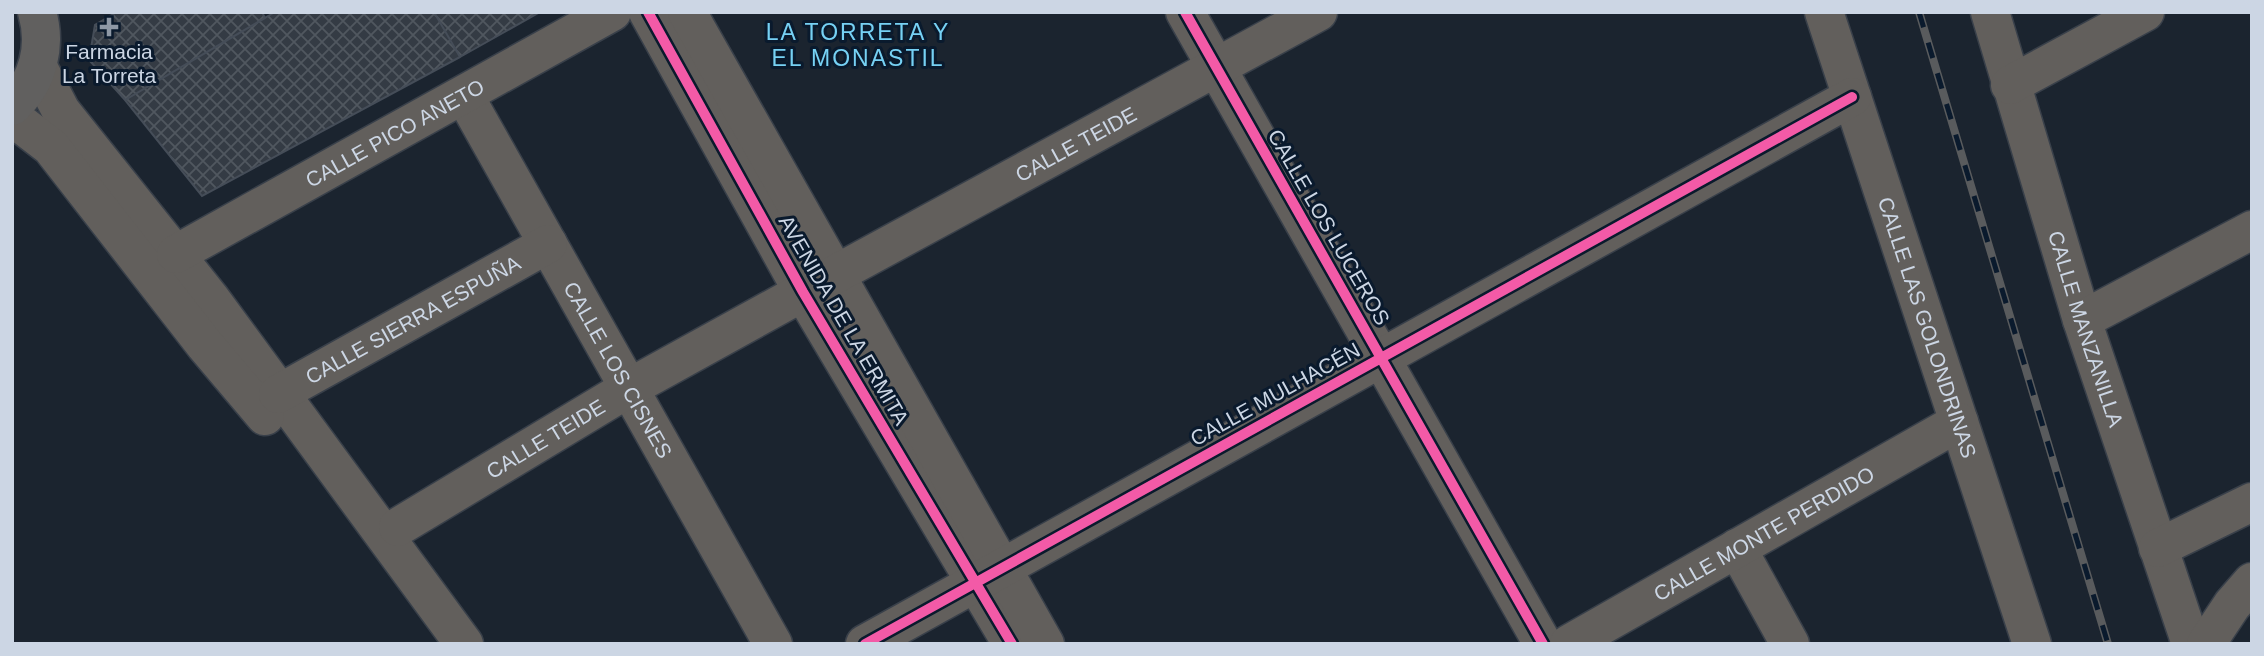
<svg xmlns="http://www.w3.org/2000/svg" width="2264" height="656" viewBox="0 0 2264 656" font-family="Arial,sans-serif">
	<defs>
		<pattern id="building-cross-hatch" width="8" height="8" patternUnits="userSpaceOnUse" patternTransform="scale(1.75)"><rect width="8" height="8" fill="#343b44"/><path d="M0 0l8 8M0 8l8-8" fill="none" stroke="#50575f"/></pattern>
	</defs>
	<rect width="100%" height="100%" fill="#1b242f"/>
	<path fill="url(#building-cross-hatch)" stroke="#454d58" stroke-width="2" d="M117,12H262L265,18L125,100L89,60L95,25Z
		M275,12H434L460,57L202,196L125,100Z
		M434,12H540L460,57Z"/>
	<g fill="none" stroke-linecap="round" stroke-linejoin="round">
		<g stroke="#39404a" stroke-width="41">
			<g id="minor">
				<path d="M648,12L803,292L1012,644"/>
				<path d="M687,12L1045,644"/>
				<path d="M1185,12L1543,644"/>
				<path id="s1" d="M1824,12L2032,644"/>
				<path id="s2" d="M1990,12L2082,320L2191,644"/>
				<path d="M38,67L61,111L210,298L464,644"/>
				<path d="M2010,85L2145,12"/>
				<path id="s3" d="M464,95L773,644"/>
				<path d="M12,117L51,147L205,345L265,416"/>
				<path id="s4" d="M176,254L612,12"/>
				<path id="s5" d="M834,275L1318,12"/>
				<path d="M2082,320L2252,230"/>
				<path id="s6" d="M278,394L548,244"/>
				<path id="s7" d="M398,527L629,388L803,292"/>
				<path d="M1737,548L1790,644"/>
				<path d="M2158,548L2252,502"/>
				<path d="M865,644L1852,97"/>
				<path id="s8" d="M1569,644L1959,422"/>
				<path d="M2206,644L2232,605L2252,582"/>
			</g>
		</g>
		<g stroke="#39404a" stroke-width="41">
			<path id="major" d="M12,106C38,82 47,46 37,12"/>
		</g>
		<use href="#minor" stroke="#625f5c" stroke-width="38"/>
		<use href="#major" stroke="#61605f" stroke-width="38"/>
		<g stroke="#595b5d" stroke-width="8">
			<path id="rail" d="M1919,12L2108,644"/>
		</g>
		<use href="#rail" stroke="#0a1a2d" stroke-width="5" stroke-dasharray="16" stroke-linecap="butt"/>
		<g stroke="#0a1a2d" stroke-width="15">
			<path id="cycleway" d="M648,12L803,292L1012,644
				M1185,12L1543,644
				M865,644L1852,97"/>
		</g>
		<use href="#cycleway" stroke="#f35aa7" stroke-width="10"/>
	</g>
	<path fill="#8e98a5" stroke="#0a1a2d" stroke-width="2.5" d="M105.5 16.5h7v7h7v7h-7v7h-7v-7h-7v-7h7z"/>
	<g text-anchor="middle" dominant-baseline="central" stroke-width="6" stroke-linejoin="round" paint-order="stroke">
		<g font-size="21" fill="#ccd6e4" stroke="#0a1a2d">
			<text x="109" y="51">Farmacia<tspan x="109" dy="24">La Torreta</tspan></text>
		</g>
		<g font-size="21" fill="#ccd6e4" stroke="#0a1a2d">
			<text stroke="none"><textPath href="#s4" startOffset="250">CALLE PICO ANETO</textPath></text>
			<text stroke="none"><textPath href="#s5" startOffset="275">CALLE TEIDE</textPath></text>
			<text transform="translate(1329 227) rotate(60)">CALLE LOS LUCEROS</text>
			<text stroke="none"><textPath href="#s6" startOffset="154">CALLE SIERRA ESPUÑA</textPath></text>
			<text transform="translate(844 320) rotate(60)">AVENIDA DE LA ERMITA</text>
			<text stroke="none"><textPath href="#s1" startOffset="332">CALLE LAS GOLONDRINAS</textPath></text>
			<text stroke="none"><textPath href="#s2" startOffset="331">CALLE MANZANILLA</textPath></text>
			<text stroke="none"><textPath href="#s3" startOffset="315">CALLE LOS CISNES</textPath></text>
			<text transform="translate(1275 394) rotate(-29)">CALLE MULHACÉN</text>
			<text stroke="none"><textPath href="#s7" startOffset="172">CALLE TEIDE</textPath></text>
			<text stroke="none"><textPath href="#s8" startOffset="224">CALLE MONTE PERDIDO</textPath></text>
		</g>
		<g font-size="23" letter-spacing="2" fill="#76d1f4" stroke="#0a1a2d">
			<text x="858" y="32">LA TORRETA Y<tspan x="858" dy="26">EL MONASTIL</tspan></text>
		</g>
	</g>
	<rect width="2264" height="656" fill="none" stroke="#ccd6e4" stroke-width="28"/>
</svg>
